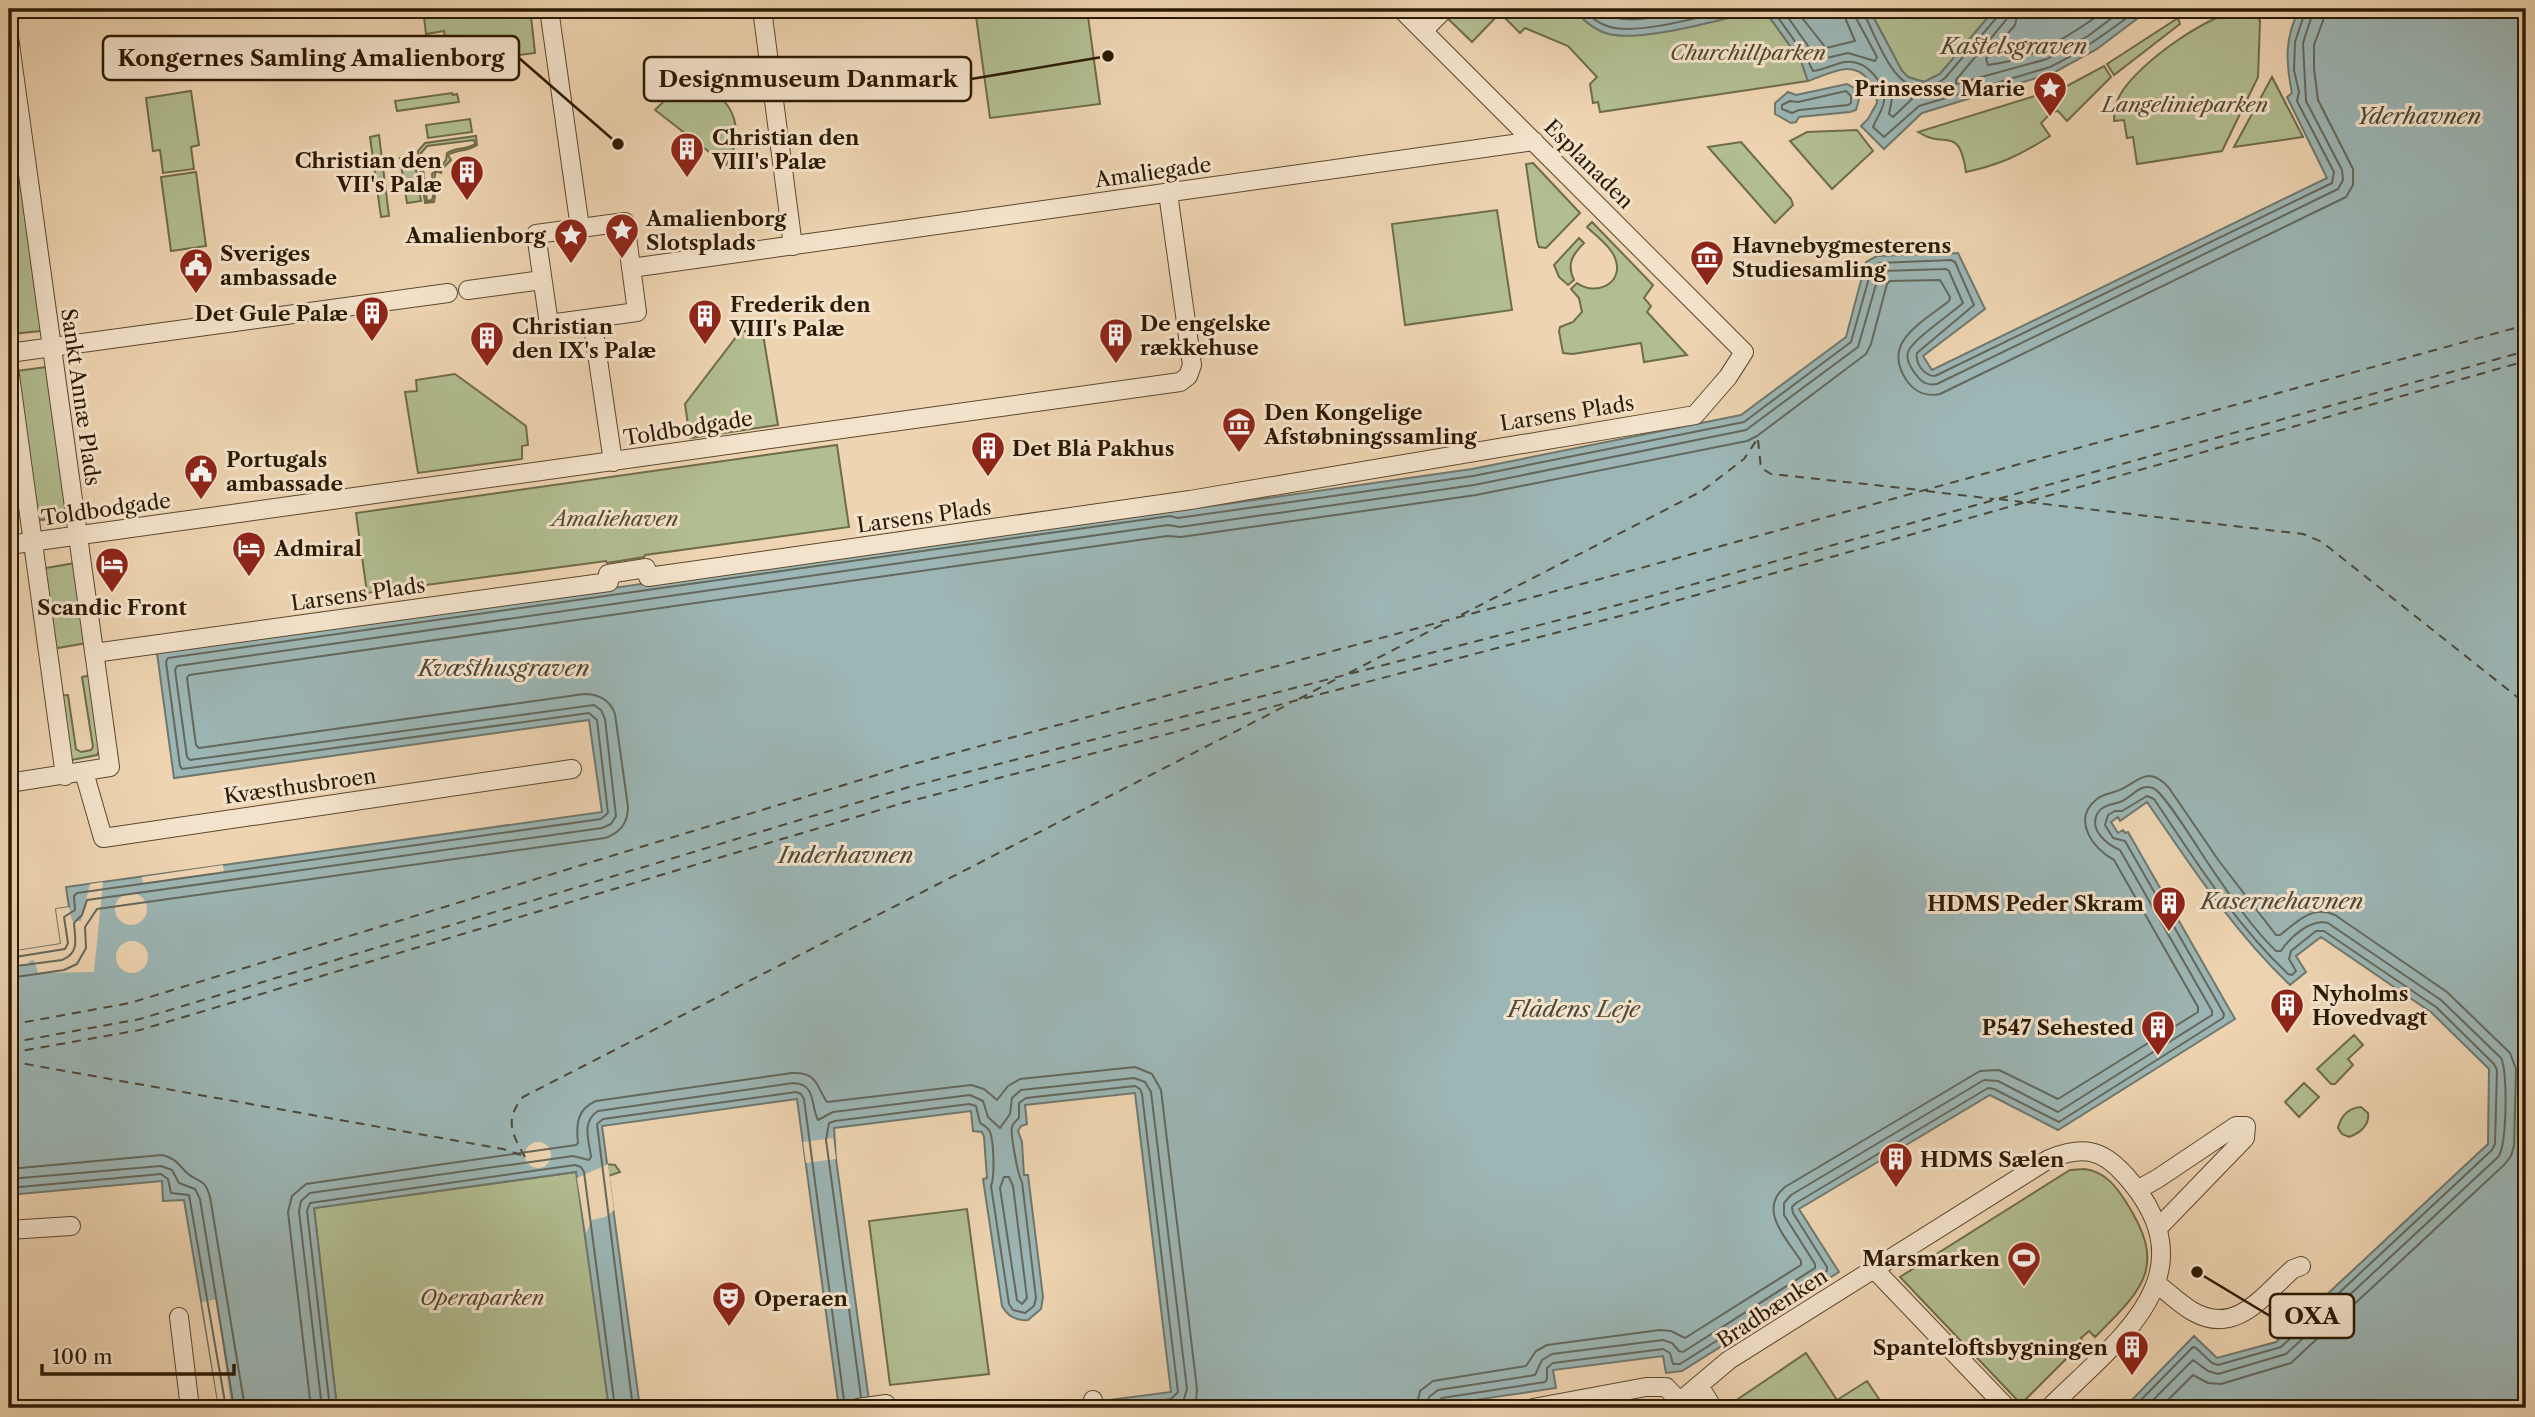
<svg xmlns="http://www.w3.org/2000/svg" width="2535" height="1417" viewBox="0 0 2535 1417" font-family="'Libre Caslon Text',serif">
	<rect width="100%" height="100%" fill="#eed4b1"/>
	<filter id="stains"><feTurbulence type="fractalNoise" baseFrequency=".00286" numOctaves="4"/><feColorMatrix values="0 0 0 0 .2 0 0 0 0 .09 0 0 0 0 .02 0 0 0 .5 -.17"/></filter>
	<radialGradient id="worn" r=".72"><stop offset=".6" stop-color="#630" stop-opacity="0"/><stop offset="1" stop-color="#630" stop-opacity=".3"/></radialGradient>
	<path fill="#b2be91" stroke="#6f6c4a" stroke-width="2" fill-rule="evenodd" d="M423,9H511L513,18L531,16L535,53L449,64L444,31L426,34Z
		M975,9H1087L1100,104L990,118Z
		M1438,9H1574C1583,20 1594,30 1609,34C1644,42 1723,18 1761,10L1765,11L1801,61L1808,81L1600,112L1598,102L1593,103L1590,84L1597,77L1568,46L1525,28L1520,33L1500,13L1472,42Z
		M1869,9H1995L1940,74L1924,82L1908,77L1902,71Z
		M2248,9L2257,14L2260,21L2258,77L2222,151L2137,164L2133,137L2127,138L2124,120L2114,121C2114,112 2115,104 2120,95C2137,64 2212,10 2248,9Z
		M2178,18L2180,24L2114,75L2107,64Z
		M2104,66L2111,77L2067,121L2058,111L2052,112L2041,123L2050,136C2021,155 1999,165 1966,172C1959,124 1946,150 1918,132L2067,86Z
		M9,75L44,327L41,331L12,334L9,332Z
		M2272,77L2303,137L2234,147Z
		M685,90C731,83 749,131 726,165L655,110L669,96Z
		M191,91L199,145L191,147L194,169L163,173L160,150L153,151L146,98Z
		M452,93L453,95L457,94L459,102L397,111L395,101Z
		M470,119L472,132L428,138L426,125Z
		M1857,130L1873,151L1832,189L1790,141L1807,132Z
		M379,135L389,216L381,217L370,137Z
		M476,136L477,145C468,152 457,149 448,155L451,160L442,169L441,173L436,171C432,181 437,191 434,202L425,203L418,151L425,143ZM474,140L475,144C466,150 456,147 447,153L446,160L440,168L432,174L434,192L432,200L427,201L421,153L427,146Z
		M1741,142L1791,199L1793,205L1775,223L1708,147Z
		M414,156L421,201L407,203L400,158Z
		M1533,163L1580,213L1546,248L1539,247L1537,241L1526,164Z
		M196,172L206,246L171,251L161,177Z
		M1497,210L1512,310L1405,325L1392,224Z
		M1592,222L1653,285L1644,298L1651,306L1647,312L1687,355L1644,362L1641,343L1573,354L1563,353L1559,331L1560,327L1573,322L1582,312L1579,298L1571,289L1577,283C1594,296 1623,285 1616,261C1613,248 1596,236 1587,227Z
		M1579,238L1584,243C1573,254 1566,264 1574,280L1568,285L1559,277L1554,265Z
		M762,328L778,425L690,438L685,404L740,332Z
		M46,367L50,371L69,516L33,521L16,371Z
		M455,374L526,426L528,445L522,446V459L418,473L405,392L417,391L416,380Z
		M837,445L849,527L645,555L644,557L607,563L606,561L367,593L356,513Z
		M75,563L87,643L52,649L40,569Z
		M91,675L100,749L97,755L72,760L66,757L57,696L68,695L76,749L81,752L91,750L93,747L82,677Z
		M2354,1035L2363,1045L2348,1059L2353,1065L2335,1084H2331L2317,1069Z
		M2304,1083L2319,1097L2299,1117L2285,1102Z
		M2361,1107L2368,1113C2370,1125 2360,1133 2349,1137L2342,1134L2338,1128C2341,1116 2348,1108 2361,1107Z
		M605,1164L615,1165L620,1172L579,1186L609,1408H337L314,1208L577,1172V1177Z
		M2085,1169C2105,1172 2116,1186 2126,1202C2168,1267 2143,1289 2095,1337L2089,1331L2081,1338L2083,1342L2021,1404L1900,1277L2070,1170Z
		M967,1209L989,1374L890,1385L869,1221Z
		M1806,1353L1837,1400L1867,1381L1885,1408H1744L1738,1399Z"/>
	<path fill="#9cb6b5" stroke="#6f786e" stroke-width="2" d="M1574,9H1869L1902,71L1908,77L1924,82L1940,74L1995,9H2150L2097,49L2053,73L1922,113L1884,149L1861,126L1868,119L1877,103C1876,87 1865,68 1846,69C1834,70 1820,77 1808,81L1801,61L1765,11L1761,10C1723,19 1644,42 1609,34C1594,30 1583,20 1574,9Z
		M2300,9H2526V1408H2124L2194,1336L2217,1358L2276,1342L2488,1144L2489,1069L2432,1013L2321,937L2296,956L2306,972L2290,985C2234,932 2191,866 2147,802L2120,821L2118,817L2111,822L2118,833L2123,830L2125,833L2128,832L2235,1019L2058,1130L1990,1095L1799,1209L1839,1272L1682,1371L1666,1373L1663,1356L1553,1370L1556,1388L1420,1408H1048L1171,1392L1135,1093L1025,1105L1027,1124L1021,1126L1018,1131L1022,1142L1024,1175H1028L1043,1297L1041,1309L1028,1320C1016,1321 1008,1317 1002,1306L983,1179L987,1178L984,1137L982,1132L973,1131L971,1111L834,1128L836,1159L870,1408H839L797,1099L602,1126L640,1408H609L576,1172L314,1208L337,1408H219L184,1200L163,1201L162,1181L9,1195V952L61,944L56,909L69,907L66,887L602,812L589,720L174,778L157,653L1175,508L1176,511L1472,469L1741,415L1846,337L1866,262L1877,256L1958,253L1985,309L1923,356L1932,370L2327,178L2287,97L2292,93C2286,64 2284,36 2300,9Z
		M1847,84L1856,89L1859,99L1856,110L1850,112L1799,117L1796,122L1791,123L1775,114V103L1788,92L1796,95Z"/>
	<path fill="#eed4b1" d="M223,865L224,873L143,884L142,877Z
		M103,882L94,972L38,973L34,960L29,961V965L9,969V952L61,944L56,909L69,907L72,921H81L90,884Z
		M115 909a16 16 0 1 1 32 0a16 16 0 1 1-32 0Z
		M116 957a16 16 0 1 1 32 0a16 16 0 1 1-32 0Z
		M833,1138L836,1159L806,1163L803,1142Z
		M525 1155a13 13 0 1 1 26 0a13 13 0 1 1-26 0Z
		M608,1164L614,1210L605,1217L592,1220L586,1233L577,1178Z
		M217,1299L231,1408H219L202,1302Z"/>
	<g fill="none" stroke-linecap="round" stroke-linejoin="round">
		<path stroke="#64685c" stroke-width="2" d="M1583,9C1590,17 1599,24 1610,27C1640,35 1703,16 1734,9
			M1595,9C1624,29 1661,15 1694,9
			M1772,9L1806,57L1813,71C1824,70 1834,64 1845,62C1866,59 1885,82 1884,101C1883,110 1876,119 1873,127L1884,137L1919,106L2050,67C2083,51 2110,30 2139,9
			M1782,9L1818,60L1848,53L1875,61L1877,57L1856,18L1855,9
			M1795,9L1826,48L1855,41L1846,20L1844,9
			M1864,9V14C1880,44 1901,114 1945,78L1998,16L1999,9
			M2008,9L2006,20L1956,80V84L2047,59L2088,36L2124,9
			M2019,9L2015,25L1986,59L1988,65C2032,60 2072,35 2107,9
			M1894,88L1911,96L1912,99L1893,117L1889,114Z
			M1846,91L1851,96V103L1848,105L1799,110L1792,113L1782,109V105L1790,101L1798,102Z
			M9,958L65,949L68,943L64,917L75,910L74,896L77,893L601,819L608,813L597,720L589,713L182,769L180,766L166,662L168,658L1170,516L1178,518L1473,476L1744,422L1851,342L1872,267L1879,263L1951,260L1955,262L1974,305L1917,353C1915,363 1924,376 1935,376L2332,183L2334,172L2297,101L2299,92L2294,70L2295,42L2306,9
			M9,967L62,960C80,953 75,939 74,923L82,915L87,900L602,828L611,824L616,816L605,719L601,710L594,705L190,760L187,757L175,670L177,666L1168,525L1180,527L1474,485L1746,430L1858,347L1879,274L1882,271L1946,269L1949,271L1963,303C1952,313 1912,340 1908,352C1906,360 1910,366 1914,372C1921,382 1926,386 1937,384L2338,189L2343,180L2342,170L2306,101L2303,43L2314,9
			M9,978L64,970L77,964L86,948L85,927L97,909L605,838C620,833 628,823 628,807L615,714C610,700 599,694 584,694L199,748L196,745L187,678L189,675L1167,536L1181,537L1476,495L1747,441L1757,436L1866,354L1871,344L1887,284L1890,281L1940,280L1950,297L1949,301C1922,323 1880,342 1907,381C1916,393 1926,397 1940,394L2346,197L2353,185V169L2318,100L2314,69V45L2324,18L2325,9
			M9,1169L162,1155C175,1158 177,1163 186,1172C197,1183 204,1176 210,1197L245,1408
			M1004,1177H1009L1013,1186L1027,1298L1022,1304L1017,1300L1000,1188Z
			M9,1179L161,1166L172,1170L179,1183L195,1189L200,1199L234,1408
			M9,1188L161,1174L168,1179L171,1193L189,1195L226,1408
			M861,1397L826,1140L829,1123L835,1121L969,1104L976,1106L980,1123C983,1125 986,1126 989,1130C994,1138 995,1177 991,1186L1009,1304L1013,1310L1025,1313L1034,1306L1036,1298L1022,1182C1018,1177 1010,1132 1012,1127C1013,1123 1017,1120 1019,1118V1103L1026,1098L1135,1086L1140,1089L1142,1094L1178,1392L1171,1399L1104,1408
			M311,1408L288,1212L292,1196L306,1184L576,1145L578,1143C576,1124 577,1109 596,1101L792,1073C818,1072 816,1086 827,1102L971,1085L984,1089L997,1100L1008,1086L1020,1079L1135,1067L1152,1074L1161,1090L1197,1389L1196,1400L1191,1408
			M322,1408L299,1211L301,1201L310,1193L573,1156L589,1160L591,1157C589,1140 581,1122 598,1111L793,1083C817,1084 810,1105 818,1120L833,1112L970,1095L983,1101L988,1117L1000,1128L1010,1114L1012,1098L1021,1090L1134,1078L1145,1082L1151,1092L1187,1389L1183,1402L1171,1408
			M330,1408L307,1211L310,1203L575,1165L581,1167L584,1172L615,1408
			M633,1408L597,1124L603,1119L796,1092L801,1094L804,1099L845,1408
			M1416,1408L1420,1391L1433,1381L1526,1366L1536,1351L1547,1345L1660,1330L1671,1331L1685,1338L1801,1265V1261C1787,1239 1757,1210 1785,1187L1980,1071L1999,1070L2058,1099L2198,1012V1007L2114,860C2093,849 2071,819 2097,799C2103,794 2109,794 2117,791C2137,784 2147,763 2169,788L2219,861L2276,935H2280C2297,922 2313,904 2335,915L2447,992L2510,1053L2516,1069L2514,1146L2511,1156L2505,1164L2291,1363L2221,1384L2208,1383L2193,1375L2160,1408
			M1426,1408L1429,1397L1438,1390L1535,1375L1542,1360L1552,1354L1663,1340L1672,1343L1679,1351L1683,1352L1815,1268V1264L1784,1215V1203L1791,1195L1984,1080L1998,1081L2058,1112L2212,1015V1011L2120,850C2108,845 2089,831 2097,814C2102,805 2111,805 2120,802C2132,798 2139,783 2153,788C2165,793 2200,852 2210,866C2229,894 2252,928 2276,951H2281C2290,937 2311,918 2328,923L2441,1000L2501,1058C2508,1070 2507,1146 2498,1157L2286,1354L2218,1374L2208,1371L2193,1360L2145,1408
			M1435,1408L1436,1402L1442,1398L1545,1382L1547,1379V1368L1553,1363L1663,1349L1670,1353L1673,1364H1680L1827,1271V1267L1793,1213L1792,1207L1796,1203L1988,1088L1994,1089L2059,1122L2223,1018L2224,1014L2125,841L2113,838L2105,825L2108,815L2115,811H2122L2147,796L2154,799C2195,860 2235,924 2288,974L2292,975L2296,971L2289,959L2291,951L2316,931H2324L2436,1007L2494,1064L2497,1070L2495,1144L2492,1150L2281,1347L2218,1365L2212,1363L2196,1348L2193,1347L2133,1408"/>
		<path stroke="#4e4938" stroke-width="2" stroke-dasharray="9 7" stroke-linecap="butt" d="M1758,440L1761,468L1771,474L1921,490
			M1926,491L1994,499
			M1999,499L2022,502
			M2027,502L2303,534L2322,542L2526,704
			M1461,615L1702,491L1744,459L1758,438
			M1349,673L1449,621
			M1299,699L1340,677
			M9,1025L130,1003L906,766L1641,568L2526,325
			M9,1043L140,1019L909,787L1637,600L2526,351
			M9,1053L140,1030L903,803L1647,609L2526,361
			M9,1061L503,1149L524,1156
			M525,1157C512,1134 504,1120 523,1097L1291,703"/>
		<g stroke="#5c482e" stroke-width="20">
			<path id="minor" d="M549,9L580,228
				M762,9L793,246
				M1423,31L1445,9
				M9,37L110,767L9,783
				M625,222L637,312L549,324L536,234Z
				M631,268L1534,141
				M468,290L542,280
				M592,319L613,462
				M9,353L448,293
				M9,368L65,776
				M9,545L1180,382L1188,376L1192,365L1168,193
				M94,653L609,582L608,574L646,568L648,577L1190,500L1695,415L1728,377L1744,352L1401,9
				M84,772L103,838L572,769
				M2137,1190L2157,1179L2236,1126H2246L2245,1138L2158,1228
				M9,1230L71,1226
				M1874,1269L2007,1408
				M2157,1284C2169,1293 2180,1304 2192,1311C2236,1337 2263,1295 2293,1269L2301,1266
				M179,1317L190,1408
				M1700,1387L1713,1408
				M1093,1400L1094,1408
				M858,1408L886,1404
				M1533,1408L1646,1387H1666L1680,1402
				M1672,1408L1729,1360L2049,1159C2082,1146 2101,1148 2125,1175C2215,1275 2117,1340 2049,1408"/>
		</g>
		<use href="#minor" stroke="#f4e3cc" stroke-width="18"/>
	</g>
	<defs>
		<g id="sight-pin" transform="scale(1.75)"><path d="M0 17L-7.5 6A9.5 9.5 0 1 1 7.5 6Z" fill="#8f2418" stroke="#f4e3cc"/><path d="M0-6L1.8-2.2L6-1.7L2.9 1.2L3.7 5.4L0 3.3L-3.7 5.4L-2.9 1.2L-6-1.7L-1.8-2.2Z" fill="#fff"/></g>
		<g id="building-pin" transform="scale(1.75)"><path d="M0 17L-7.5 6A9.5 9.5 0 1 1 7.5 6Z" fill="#8f2418" stroke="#f4e3cc"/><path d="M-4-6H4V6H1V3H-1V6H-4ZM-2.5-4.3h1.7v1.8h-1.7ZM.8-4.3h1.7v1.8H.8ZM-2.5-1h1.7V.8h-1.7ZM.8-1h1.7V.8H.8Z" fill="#fff"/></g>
		<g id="museum-pin" transform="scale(1.75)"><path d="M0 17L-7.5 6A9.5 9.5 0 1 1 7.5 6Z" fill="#8f2418" stroke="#f4e3cc"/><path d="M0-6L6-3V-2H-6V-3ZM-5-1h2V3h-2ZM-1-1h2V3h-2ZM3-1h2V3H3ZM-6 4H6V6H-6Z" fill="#fff"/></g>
		<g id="civic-pin" transform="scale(1.75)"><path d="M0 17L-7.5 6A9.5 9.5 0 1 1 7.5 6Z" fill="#8f2418" stroke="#f4e3cc"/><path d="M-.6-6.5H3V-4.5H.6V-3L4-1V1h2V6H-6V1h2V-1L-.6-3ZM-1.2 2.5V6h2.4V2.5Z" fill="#fff"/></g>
		<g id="hotel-pin" transform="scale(1.75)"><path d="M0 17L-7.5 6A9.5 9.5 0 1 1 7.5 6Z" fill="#8f2418" stroke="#f4e3cc"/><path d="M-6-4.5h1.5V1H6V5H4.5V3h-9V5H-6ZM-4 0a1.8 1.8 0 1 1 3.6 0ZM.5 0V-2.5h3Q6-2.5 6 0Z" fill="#fff"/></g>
		<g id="stadium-pin" transform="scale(1.75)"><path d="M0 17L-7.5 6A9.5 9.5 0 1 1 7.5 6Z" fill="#8f2418" stroke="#f4e3cc"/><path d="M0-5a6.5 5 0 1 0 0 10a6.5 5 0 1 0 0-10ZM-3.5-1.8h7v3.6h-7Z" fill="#fff"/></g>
		<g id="theatre-pin" transform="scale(1.75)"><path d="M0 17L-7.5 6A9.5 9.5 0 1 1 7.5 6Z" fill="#8f2418" stroke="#f4e3cc"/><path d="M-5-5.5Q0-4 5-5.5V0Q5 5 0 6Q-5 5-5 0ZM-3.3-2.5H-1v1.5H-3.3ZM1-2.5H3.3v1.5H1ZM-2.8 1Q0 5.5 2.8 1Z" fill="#fff"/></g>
	</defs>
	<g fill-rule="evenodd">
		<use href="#sight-pin" x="2050" y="88"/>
		<use href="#building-pin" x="687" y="149"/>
		<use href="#building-pin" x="467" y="172"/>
		<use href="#sight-pin" x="622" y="230"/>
		<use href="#sight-pin" x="571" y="235"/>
		<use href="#museum-pin" x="1707" y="257"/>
		<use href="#civic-pin" x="196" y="265"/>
		<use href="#building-pin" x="372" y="313"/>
		<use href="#building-pin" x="705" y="316"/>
		<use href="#building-pin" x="1116" y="335"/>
		<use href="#building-pin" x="487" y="338"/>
		<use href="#museum-pin" x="1239" y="424"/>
		<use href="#building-pin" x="988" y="448"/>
		<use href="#civic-pin" x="201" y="471"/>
		<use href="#hotel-pin" x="249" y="548"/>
		<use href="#hotel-pin" x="112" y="564"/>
		<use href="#building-pin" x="2169" y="903"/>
		<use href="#building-pin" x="2287" y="1005"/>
		<use href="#building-pin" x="2158" y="1027"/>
		<use href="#building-pin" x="1896" y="1159"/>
		<use href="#stadium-pin" x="2024" y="1258"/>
		<use href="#theatre-pin" x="729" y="1298"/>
		<use href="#building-pin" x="2132" y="1347"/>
	</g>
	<g text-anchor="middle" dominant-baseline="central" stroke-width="6" stroke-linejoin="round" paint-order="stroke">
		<g font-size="21" font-style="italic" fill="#544b2e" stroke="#f4e3cc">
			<text x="1748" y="52">Churchillparken</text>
			<text x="2185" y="104">Langelinieparken</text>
			<text x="615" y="518">Amaliehaven</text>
			<text x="482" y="1297">Operaparken</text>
		</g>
		<g font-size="21" font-weight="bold" fill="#2c1a03" stroke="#f4e3cc" text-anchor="start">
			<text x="2025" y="88" text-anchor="end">Prinsesse Marie</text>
			<text x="712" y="137">Christian den<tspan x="712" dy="24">VIII's Palæ</tspan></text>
			<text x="442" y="160" text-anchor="end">Christian den<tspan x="442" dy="24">VII's Palæ</tspan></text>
			<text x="646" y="218">Amalienborg<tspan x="646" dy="24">Slotsplads</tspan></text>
			<text x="546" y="235" text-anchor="end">Amalienborg</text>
			<text x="1732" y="245">Havnebygmesterens<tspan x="1732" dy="24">Studiesamling</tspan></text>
			<text x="220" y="253">Sveriges<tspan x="220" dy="24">ambassade</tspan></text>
			<text x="730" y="304">Frederik den<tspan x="730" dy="24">VIII's Palæ</tspan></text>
			<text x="348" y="313" text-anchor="end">Det Gule Palæ</text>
			<text x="1140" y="323">De engelske<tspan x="1140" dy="24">rækkehuse</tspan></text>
			<text x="512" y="326">Christian<tspan x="512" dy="24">den IX's Palæ</tspan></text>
			<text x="1264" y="412">Den Kongelige<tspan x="1264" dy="24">Afstøbningssamling</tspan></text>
			<text x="1012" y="448">Det Blå Pakhus</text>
			<text x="226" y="459">Portugals<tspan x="226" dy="24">ambassade</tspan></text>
			<text x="274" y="548">Admiral</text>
			<text x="112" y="607" text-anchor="middle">Scandic Front</text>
			<text x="2144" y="903" text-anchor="end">HDMS Peder Skram</text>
			<text x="2312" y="993">Nyholms<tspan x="2312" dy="24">Hovedvagt</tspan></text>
			<text x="2134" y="1027" text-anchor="end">P547 Sehested</text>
			<text x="1920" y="1159">HDMS Sælen</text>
			<text x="2000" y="1258" text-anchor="end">Marsmarken</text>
			<text x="754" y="1298">Operaen</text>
			<text x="2108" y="1347" text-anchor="end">Spanteloftsbygningen</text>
		</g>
		<g font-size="21" fill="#2c1a03" stroke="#f4e3cc">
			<text transform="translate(1589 164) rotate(45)">Esplanaden</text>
			<text transform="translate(1153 172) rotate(-8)">Amaliegade</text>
			<text transform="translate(81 397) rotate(82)">Sankt Annæ Plads</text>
			<text transform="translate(1567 413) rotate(-9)">Larsens Plads</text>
			<text transform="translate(688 428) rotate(-9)">Toldbodgade</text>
			<text transform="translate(106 509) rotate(-8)">Toldbodgade</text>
			<text transform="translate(924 516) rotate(-8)">Larsens Plads</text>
			<text transform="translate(358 594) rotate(-8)">Larsens Plads</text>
			<text transform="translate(300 786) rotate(-8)">Kvæsthusbroen</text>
			<text transform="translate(1772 1308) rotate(-33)">Bradbænken</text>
		</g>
		<g font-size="23" font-style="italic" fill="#4e4938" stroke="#f4e3cc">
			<text x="2014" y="46">Kastelsgraven</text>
			<text x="2419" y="116">Yderhavnen</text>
			<text x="504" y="668">Kvæsthusgraven</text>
			<text x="846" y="855">Inderhavnen</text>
			<text x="2282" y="901">Kasernehavnen</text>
			<text x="1574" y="1009">Flådens Leje</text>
		</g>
	</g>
	<path fill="none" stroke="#2c1a03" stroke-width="2.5" d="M618 144L519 58M1108 56L971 79M2197 1272L2270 1316"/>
	<g fill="#2c1a03" stroke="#f4e3cc" stroke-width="2.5">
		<circle cx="618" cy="144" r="7"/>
		<circle cx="1108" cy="56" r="7"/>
		<circle cx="2197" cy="1272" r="7"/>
	</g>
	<g fill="#f4e3cc" stroke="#2c1a03" stroke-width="2.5">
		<rect x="103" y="36" width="416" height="44" rx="7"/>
		<rect x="644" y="57" width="327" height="44" rx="7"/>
		<rect x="2270" y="1294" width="84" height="44" rx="7"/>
	</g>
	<g font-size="23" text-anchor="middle" font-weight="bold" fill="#2c1a03">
		<text x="311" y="66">Kongernes Samling Amalienborg</text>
		<text x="808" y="87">Designmuseum Danmark</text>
		<text x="2312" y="1324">OXA</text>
	</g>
	<rect width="2535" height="1417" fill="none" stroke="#eed4b1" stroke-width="35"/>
	<rect x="10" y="10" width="2514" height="1396" fill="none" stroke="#2c1a03" stroke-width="3.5"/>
	<rect x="18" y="18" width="2500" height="1382" fill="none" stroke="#2c1a03" stroke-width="2"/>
	<path d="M42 1364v10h192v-10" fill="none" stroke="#2c1a03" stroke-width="3.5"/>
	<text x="52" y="1364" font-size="21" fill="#2c1a03" stroke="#f4e3cc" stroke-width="5" paint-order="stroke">100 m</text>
	<rect width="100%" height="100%" filter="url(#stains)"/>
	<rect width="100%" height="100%" fill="url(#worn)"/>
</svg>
